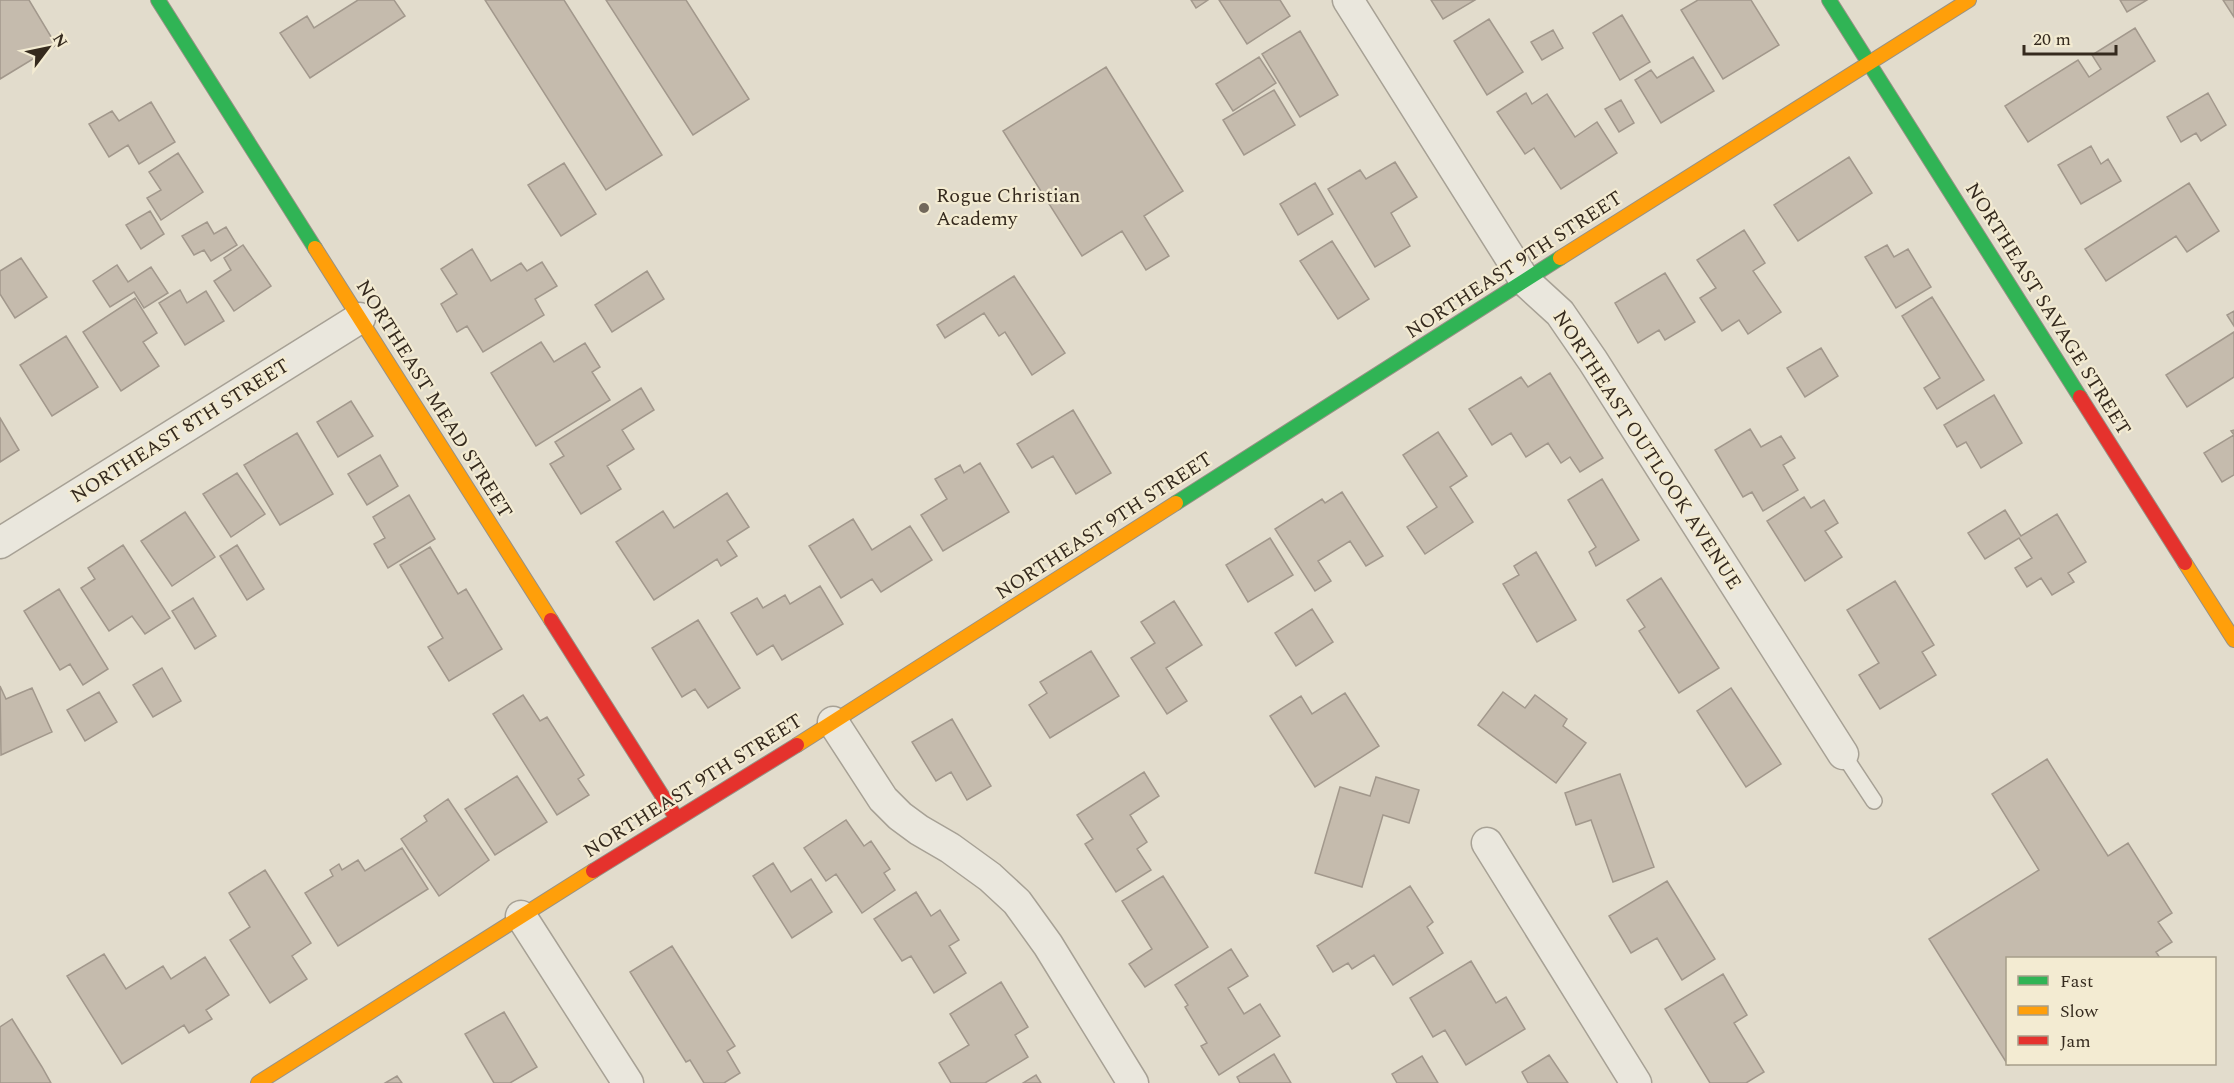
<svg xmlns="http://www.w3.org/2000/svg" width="2234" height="1083" viewBox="0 0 2234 1083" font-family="Spectral,serif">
	<rect width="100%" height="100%" fill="#e2dccc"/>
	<path fill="#c5bbad" stroke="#a2988c" stroke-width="1.5" d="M0,0H29L56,45L0,79Z
		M358,0H394L405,16L310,78L280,33L307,16L314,28Z
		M485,0H564L662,155L606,190Z
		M606,0H686L749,99L693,135Z
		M1191,0H1208L1196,8Z
		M1219,0H1280L1290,16L1247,44Z
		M1431,0H1475L1443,19Z
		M1698,0H1751L1779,45L1723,79L1681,10Z
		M2120,0H2147L2127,12Z
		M2223,0H2234V17Z
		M1622,15L1650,62L1620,80L1593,33Z
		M1489,19L1523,72L1487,95L1454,41Z
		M2135,28L2155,61L2028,142L2005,106L2078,60L2089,77L2101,69L2092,55Z
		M1553,30L1563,48L1542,60L1531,42Z
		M1300,31L1338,95L1300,117L1262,54Z
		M1259,57L1276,83L1233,111L1216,84Z
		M1693,57L1714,91L1661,123L1635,80L1651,70L1657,78Z
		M1106,67L1183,191L1144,216L1169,256L1146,270L1122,231L1082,256L1003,131Z
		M1274,90L1295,125L1244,155L1223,120Z
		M1526,93L1532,104L1547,94L1575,137L1597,122L1617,153L1561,189L1534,148L1525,154L1497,112Z
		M2208,93L2226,125L2201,141L2196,133L2181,142L2167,117Z
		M1621,100L1634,123L1619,132L1605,109Z
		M151,102L175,142L139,164L128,145L109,157L89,124L112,111L119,121Z
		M2091,146L2101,164L2108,159L2121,181L2081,204L2058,165Z
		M178,153L203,192L161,220L147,198L161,190L149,172Z
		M1849,157L1872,193L1798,241L1774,205Z
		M1395,162L1417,197L1391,213L1410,246L1375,267L1328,189L1360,170L1366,179Z
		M564,163L596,214L561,236L528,185Z
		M1315,183L1333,214L1298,235L1280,204Z
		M2189,183L2219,231L2187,252L2176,236L2106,281L2085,249Z
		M150,211L164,234L141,249L126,225Z
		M207,222L214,234L226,227L237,245L211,261L204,250L194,255L182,236Z
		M1744,230L1765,263L1753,271L1781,312L1748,334L1739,320L1722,331L1700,298L1716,288L1697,260Z
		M1332,241L1369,299L1338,319L1300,261Z
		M243,245L271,286L234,311L214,281L231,270L224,258Z
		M1887,245L1894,257L1908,249L1931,287L1896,308L1865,257Z
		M472,249L491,281L521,263L527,271L542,262L557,286L535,299L544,315L483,352L467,326L457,332L441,304L457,294L441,269Z
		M21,258L47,297L15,318L0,294V271Z
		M117,265L128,282L151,267L168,293L144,308L134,292L110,307L93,281Z
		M647,271L664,299L612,332L595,305Z
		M1665,273L1695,322L1665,340L1659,330L1638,343L1615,303Z
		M1014,276L1065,353L1032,375L1005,332L999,336L984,313L945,338L937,325Z
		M180,290L187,303L206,291L224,321L185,345L159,303Z
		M1932,297L1984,380L1937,409L1924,388L1940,378L1902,316Z
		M135,298L157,333L143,342L159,366L121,391L83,332Z
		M2234,311V326L2227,315Z
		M2234,332V377L2187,407L2166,375Z
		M66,336L98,387L52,416L20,365Z
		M541,342L554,362L585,343L600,367L592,372L610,400L536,446L491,373Z
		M1821,348L1838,376L1805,397L1787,368Z
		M1550,373L1603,458L1580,472L1570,457L1561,463L1548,443L1526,457L1511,433L1492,445L1469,409L1521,377L1528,387Z
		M641,388L654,410L622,430L634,449L607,466L621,489L581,514L550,464L564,456L555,442Z
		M1994,395L2022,443L1981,468L1966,442L1957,447L1944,425Z
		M351,401L373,436L338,457L317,422Z
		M1073,410L1111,473L1076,494L1053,456L1032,468L1017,444Z
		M0,418L19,450L0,462Z
		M1750,429L1761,447L1781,436L1795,458L1783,465L1798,490L1763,511L1752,492L1743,497L1715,450Z
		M2234,430V475L2222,482L2204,453L2234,435L2231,431Z
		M1438,432L1467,476L1450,487L1473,522L1425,554L1407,527L1437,507L1403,455Z
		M297,433L333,494L280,525L244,465Z
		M380,455L398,486L367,505L348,474Z
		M980,463L1009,512L943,551L921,515L947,499L935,479L960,465L964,473Z
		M237,473L265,514L231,537L203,494Z
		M1602,479L1639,540L1596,566L1589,552L1596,547L1568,500Z
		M1342,492L1383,556L1366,566L1350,541L1318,561L1331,581L1315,591L1275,529L1322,499L1325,503Z
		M727,493L749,527L727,541L737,556L721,566L717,559L654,600L616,542L663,511L674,528Z
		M409,495L435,539L388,568L374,544L385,538L373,517Z
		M1804,497L1811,508L1824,500L1838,523L1825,531L1842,557L1805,581L1767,521Z
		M2005,510L2021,536L2057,514L2086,562L2068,573L2074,582L2052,595L2041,578L2027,587L2015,568L2032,558L2019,538L1985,559L1968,533Z
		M185,512L215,557L172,586L141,541Z
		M853,519L872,550L910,526L932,560L881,592L872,579L841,598L809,546Z
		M1270,538L1293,575L1248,602L1226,565Z
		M123,545L170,618L145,634L132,616L109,631L81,588L95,579L88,568Z
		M237,545L264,589L247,600L220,556Z
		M430,547L458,594L466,589L502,649L449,681L428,647L443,638L400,565Z
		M1536,552L1576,620L1537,642L1503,584L1519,575L1514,566Z
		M1661,578L1719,668L1679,693L1639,631L1645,627L1627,600Z
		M1895,581L1934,645L1922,652L1936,675L1880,709L1859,675L1879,663L1847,610Z
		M820,586L843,624L782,660L773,645L757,655L731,613L757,598L763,608L785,595L790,604Z
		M59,589L108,669L83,685L70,664L60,670L24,611Z
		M193,598L216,636L195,649L172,611Z
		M1174,601L1202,645L1166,668L1187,701L1167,714L1131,658L1155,643L1141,622Z
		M1312,609L1333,642L1296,666L1275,633Z
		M698,620L740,688L708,708L695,689L682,697L652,648Z
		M1091,651L1119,696L1050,738L1029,705L1047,693L1040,682Z
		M162,668L181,701L153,717L133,685Z
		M0,686L6,699L32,688L52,732L1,755Z
		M1731,688L1781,764L1746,787L1697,711Z
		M99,692L117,722L85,741L67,710Z
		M1503,692L1525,708L1535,695L1567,719L1563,726L1586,743L1556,783L1478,725Z
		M1345,693L1379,746L1315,787L1270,716L1301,696L1312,714Z
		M523,695L540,721L547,717L584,775L578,779L589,795L557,815L493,714Z
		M952,719L991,786L967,800L951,772L936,781L912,742Z
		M2047,759L2108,856L2128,843L2172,913L2158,922L2172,942L2156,952L2160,958H2008V1064H2011L2008,1065L1929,939L2039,870L1992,794Z
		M1144,772L1159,796L1130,815L1147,842L1137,849L1151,870L1116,892L1085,844L1093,839L1077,815Z
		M1620,774L1654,867L1613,882L1591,820L1576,825L1565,793Z
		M517,776L547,822L495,855L465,809Z
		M1376,777L1419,790L1409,823L1383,815L1362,887L1315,873L1340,787L1370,796Z
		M448,799L489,860L439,896L401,839L427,821L424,816Z
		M846,820L864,846L871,841L890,869L884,873L895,890L862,913L836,874L826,881L804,848Z
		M402,848L428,889L338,946L305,893L333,876L330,870L339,864L342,870L358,860L365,871Z
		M773,863L791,892L811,879L832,912L792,938L753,876Z
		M265,870L311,943L292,956L307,979L270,1003L230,940L250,927L229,893Z
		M1163,876L1208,947L1145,987L1129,964L1152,949L1122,901Z
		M1667,881L1715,959L1682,980L1657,938L1631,953L1609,916Z
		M1410,886L1433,922L1427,927L1443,953L1393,985L1374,955L1352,969L1348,963L1333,972L1317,946Z
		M916,892L931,916L940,910L959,940L949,946L966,973L934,993L911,956L902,961L874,919Z
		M672,946L735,1046L727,1051L740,1073L724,1083H704L690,1060L686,1062L630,972Z
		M1231,949L1248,976L1228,988L1244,1014L1260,1004L1280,1036L1219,1075L1201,1046L1207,1043L1185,1007L1188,1005L1175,985Z
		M104,954L126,989L163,966L171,979L205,957L229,995L206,1010L212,1019L189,1033L184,1025L122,1064L67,976Z
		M1471,961L1496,1003L1506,997L1525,1029L1466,1065L1445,1030L1433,1037L1410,998Z
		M1723,974L1747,1015L1734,1023L1764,1072L1746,1083H1710L1665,1009Z
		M1001,982L1028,1027L1015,1035L1028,1057L985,1083H951L939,1063L969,1045L950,1014Z
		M504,1012L537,1067L510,1083H494L465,1034Z
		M12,1019L42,1067L51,1083H0V1027Z
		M1274,1054L1291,1083H1240L1237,1077Z
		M1549,1055L1568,1083H1528L1522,1072Z
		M1422,1056L1438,1083H1397L1392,1074Z
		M1036,1075L1041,1083H1023Z
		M397,1076L402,1083H385Z"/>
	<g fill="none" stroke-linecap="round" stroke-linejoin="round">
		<g stroke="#a7a195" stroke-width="18">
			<path id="lane" d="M1843,754L1874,801"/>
		</g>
		<g stroke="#a7a195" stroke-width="33">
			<path id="street" d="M1348,0L1525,281L1560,313L1593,361L1843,754
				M0,543L360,318
				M833,722L883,799L900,816L919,830L950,848L990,877L1017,902L1048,945L1133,1083
				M1487,843L1636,1083
				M521,916L628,1083"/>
		</g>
		<g stroke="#979185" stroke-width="16">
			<path id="fast" d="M158,0L315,248
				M1829,0L2080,397
				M1176,503L1560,258"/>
		</g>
		<g stroke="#979185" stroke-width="16">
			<path id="slow" d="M315,248L551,620
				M1560,258L1969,0
				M2185,563L2234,640
				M797,745L1176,503
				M258,1083L593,871"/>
		</g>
		<g stroke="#979185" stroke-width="16">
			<path id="jam" d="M2080,397L2185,563
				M551,620L677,819
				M593,871L797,745"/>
		</g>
		<use href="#lane" stroke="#eae7dd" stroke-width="15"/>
		<use href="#street" stroke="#eae7dd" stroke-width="30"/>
		<use href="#fast" stroke="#30b455" stroke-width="14"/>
		<use href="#slow" stroke="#ff9f0a" stroke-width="14"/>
		<use href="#jam" stroke="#e5322d" stroke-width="14"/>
	</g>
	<circle fill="#72685b" stroke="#f3ebd2" stroke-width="2" cx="924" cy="208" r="6"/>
	<g text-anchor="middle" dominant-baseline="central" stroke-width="4.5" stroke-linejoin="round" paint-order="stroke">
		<g font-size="20" fill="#352a1e" stroke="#f3ebd2" text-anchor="start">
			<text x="936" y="196">Rogue Christian<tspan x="936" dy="23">Academy</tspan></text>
		</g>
		<g font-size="20" fill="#352a1e" stroke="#f3ebd2">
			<text transform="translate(1514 265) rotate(-33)">NORTHEAST 9TH STREET</text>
			<text transform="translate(2048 309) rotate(58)">NORTHEAST SAVAGE STREET</text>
			<text transform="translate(434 399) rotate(58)">NORTHEAST MEAD STREET</text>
			<text transform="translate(180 431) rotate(-32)">NORTHEAST 8TH STREET</text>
			<text transform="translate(1647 450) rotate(57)">NORTHEAST OUTLOOK AVENUE</text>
			<text transform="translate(1104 526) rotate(-33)">NORTHEAST 9TH STREET</text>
			<text transform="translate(693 786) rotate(-32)">NORTHEAST 9TH STREET</text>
		</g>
	</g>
	<rect x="2006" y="957" width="210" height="108" fill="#f3ebd2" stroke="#a79e8a" stroke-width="1.5"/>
	<rect x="2018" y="976" width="30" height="9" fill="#30b455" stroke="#a79e8a" stroke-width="1.5"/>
	<text x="2060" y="987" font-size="18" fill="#352a1e">Fast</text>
	<rect x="2018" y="1006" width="30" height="9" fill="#ff9f0a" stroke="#a79e8a" stroke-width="1.5"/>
	<text x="2060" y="1017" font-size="18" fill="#352a1e">Slow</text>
	<rect x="2018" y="1036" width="30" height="9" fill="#e5322d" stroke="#a79e8a" stroke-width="1.5"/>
	<text x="2060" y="1047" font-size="18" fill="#352a1e">Jam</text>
	<g transform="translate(48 48) rotate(58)" stroke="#f3ebd2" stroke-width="4.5" paint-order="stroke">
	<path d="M0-4.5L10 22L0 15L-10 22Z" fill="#352a1e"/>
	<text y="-9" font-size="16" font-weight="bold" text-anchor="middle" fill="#352a1e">N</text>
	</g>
	<path d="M2024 45v9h92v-9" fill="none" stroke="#352a1e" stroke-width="3"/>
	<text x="2033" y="45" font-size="18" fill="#352a1e" stroke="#f3ebd2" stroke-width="4.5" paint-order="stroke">20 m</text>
</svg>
